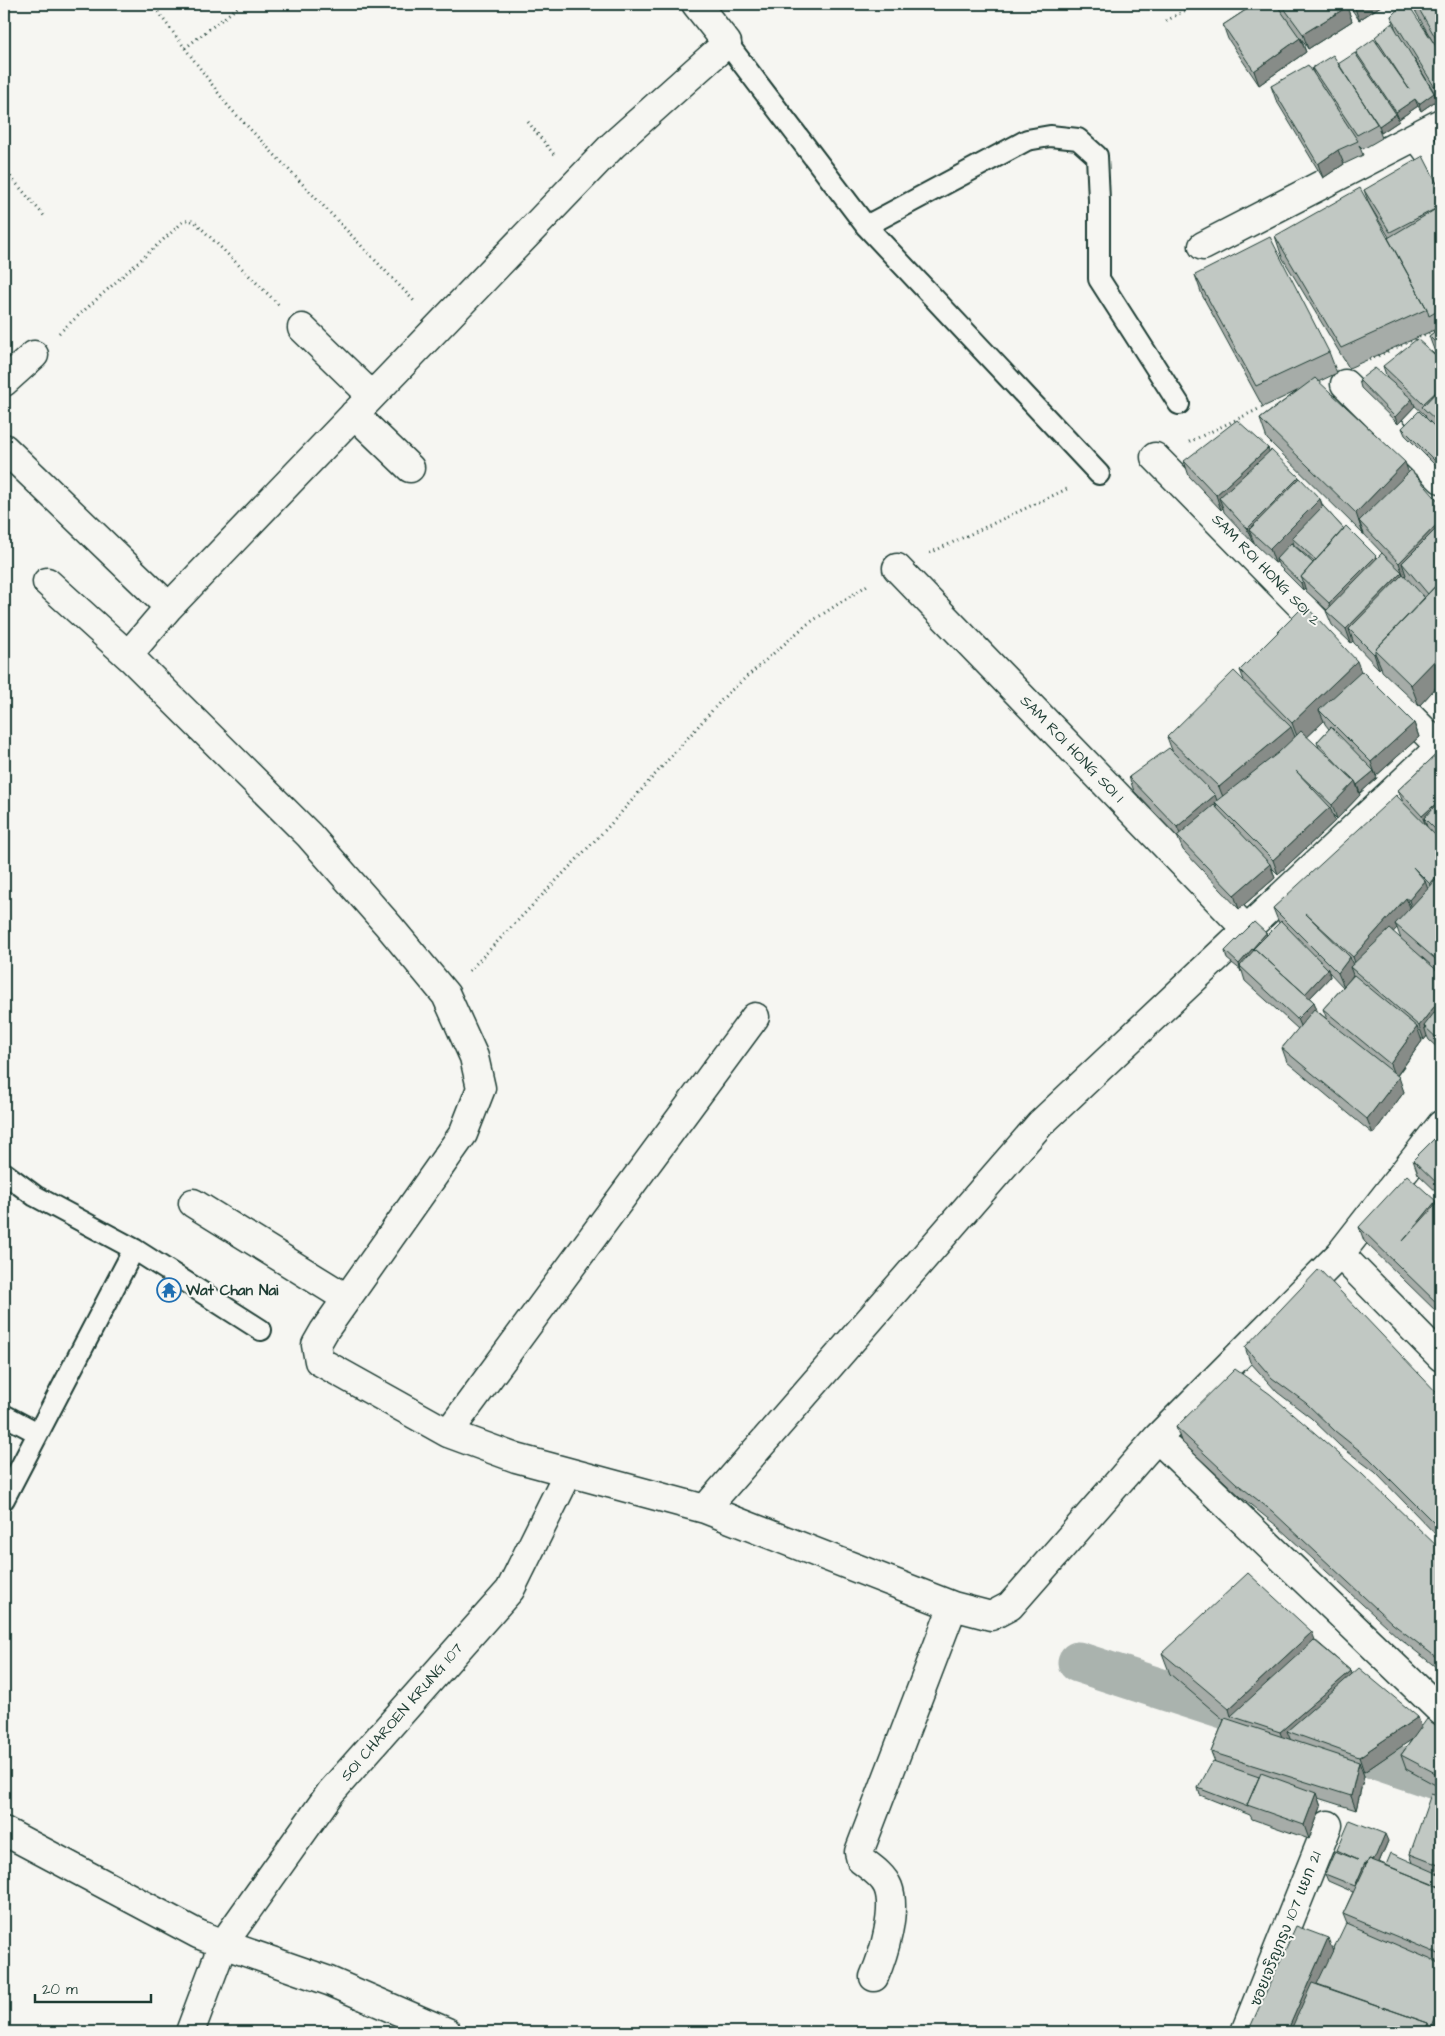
<svg xmlns="http://www.w3.org/2000/svg" width="1445" height="2036" viewBox="0 0 1445 2036" font-family="'Architects Daughter','Playpen Sans Thai',sans-serif">
	<rect width="100%" height="100%" fill="#f6f6f2"/>
	<filter id="ink" filterUnits="userSpaceOnUse"><feTurbulence type="fractalNoise" baseFrequency=".02" numOctaves="2"/><feDisplacementMap in="SourceGraphic" scale="10" xChannelSelector="R" yChannelSelector="G"/><feConvolveMatrix kernelMatrix="1 2 1 2 8 2 1 2 1" color-interpolation-filters="sRGB"/></filter>
	<g filter="url(#ink)">
		<g fill="none" stroke-linecap="round" stroke-linejoin="round">
			<path stroke="#aab3ae" stroke-width="41" d="M1078,1662L1257,1720
				M1328,1743L1441,1781"/>
			<g stroke="#1f3d34" stroke-width="24">
				<path id="lane" d="M727,43L866,226L1099,474
					M866,226L1027,140L1050,136L1078,139L1097,156L1099,200V279L1179,404
					M4,1173L35,1196L134,1249L261,1330
					M4,1415L38,1433
					M4,1499L134,1249"/>
			</g>
			<g stroke="#1f3d34" stroke-width="31">
				<path id="street" d="M696,4L727,43L613,145L169,607L134,648L132,659L309,835L388,925L446,995L474,1057L481,1088L463,1134L324,1331L316,1345L319,1361L448,1433L516,1458L705,1509L953,1606L991,1616L1010,1606L1157,1438L1340,1254L1441,1125
					M1417,136L1441,169
					M1203,246L1441,123
					M302,328L371,395
					M4,382L34,355
					M1345,384L1441,479
					M354,414L410,468
					M4,448L169,607
					M1155,457L1440,747
					M897,568L1247,930
					M47,582L132,659
					M193,1203L346,1298
					M1340,1254L1441,1357
					M448,1433L755,1017
					M1157,1438L1441,1711
					M705,1509L1040,1124L1441,746
					M874,1977C884,1954 897,1910 888,1887C883,1875 870,1867 861,1860L859,1852L953,1606
					M447,2032L329,1981L223,1944L331,1792L510,1590L568,1473
					M1245,2032L1328,1825"/>
			</g>
			<g stroke="#1f3d34" stroke-width="31">
				<path id="secondary" d="M4,1831L198,1934L223,1944L190,2032"/>
			</g>
			<path stroke="#1f3d34" stroke-width="3" stroke-dasharray="1 4" stroke-linecap="butt" d="M152,4L228,106L415,302
				M1166,21L1196,4
				M185,48L242,4
				M528,122L556,157
				M4,169L45,217
				M59,333L183,222L189,220L195,222L279,305
				M1369,360L1441,327
				M1189,442L1265,406
				M930,553L1069,488
				M469,971L609,826L727,694L806,625L869,584"/>
			<use href="#lane" stroke="#f6f6f2" stroke-width="20"/>
			<use href="#street" stroke="#f6f6f2" stroke-width="28"/>
			<use href="#secondary" stroke="#f6f6f2" stroke-width="28"/>
		</g>
		<path fill="#a6aca8" stroke="#1f3d34" fill-rule="evenodd" d="M1255,4H1345L1347,7L1352,21L1308,49L1301,38L1306,52L1259,85L1228,39L1223,25Z
			M1348,4H1384L1359,20Z
			M1412,4H1441V99L1439,100L1414,59L1434,93L1437,100L1421,111L1418,106L1399,119L1398,117L1399,121L1381,133L1379,130L1382,138L1363,149L1359,145L1363,155L1344,164L1323,178L1276,100L1271,86L1314,75L1312,68L1338,64L1358,58L1356,52L1378,44L1375,37L1396,30L1391,16L1433,42L1413,7Z
			M1441,132V152L1440,150L1434,136Z
			M1364,190L1441,191V326L1434,330L1349,368L1282,257L1275,236L1388,238L1389,237L1369,204Z
			M1195,275L1329,352L1337,373L1318,382L1409,473L1441,504V682L1419,706L1382,671L1381,667L1379,669L1354,643L1353,641L1351,643L1332,625L1326,611L1327,610L1306,591L1305,588L1303,590L1279,566L1277,562L1275,563L1255,544L1254,542L1253,543L1224,512L1223,508L1221,510L1189,476L1184,461L1268,448L1269,451L1320,499L1323,506L1344,529L1377,558L1382,553L1364,534H1363L1267,439L1260,419L1297,391L1263,407L1202,295ZM1293,545H1294L1314,562L1313,563Z
			M1441,327V471L1405,435L1402,428L1426,418L1425,415L1414,405L1415,406L1398,424L1361,388L1359,380L1387,378L1383,366L1436,355L1429,336Z
			M1240,670L1361,672L1414,723L1419,737L1376,776V775L1377,778L1360,793L1358,791L1360,795L1337,819L1333,815L1335,821L1278,874L1272,868L1275,878L1239,909L1183,850L1177,836L1134,791L1129,777L1173,753L1167,737L1244,680ZM1324,721L1325,724L1329,729L1317,742L1319,748L1307,737Z
			M1441,750V1051L1429,1040L1427,1036L1424,1040L1421,1038L1422,1041L1397,1076L1404,1092L1373,1134L1287,1062L1282,1048L1298,1029L1245,981L1242,971L1227,959L1225,951L1266,933L1267,935L1279,923L1273,908L1403,802L1398,790ZM1397,928L1401,939L1393,932ZM1329,972L1343,987L1323,1009L1327,1019L1317,1011L1314,1002L1310,998L1330,977Z
			M1441,1132V1196L1418,1174L1413,1160Z
			M1441,1199V1316L1364,1241L1359,1227L1437,1204Z
			M1245,1347L1441,1397V1540L1375,1472L1340,1446L1311,1418L1277,1392L1250,1362Z
			M1176,1427L1441,1550V1671L1399,1638L1277,1526L1241,1497L1181,1441Z
			M1315,1640L1351,1671L1352,1674L1422,1727L1441,1729V1788L1406,1769L1401,1755L1413,1738L1364,1772L1362,1771L1364,1776L1356,1810L1318,1798L1321,1807L1309,1839L1252,1819L1250,1815L1200,1795L1198,1788L1215,1762L1211,1752L1224,1720L1170,1674L1162,1653Z
			M1441,1797V2032H1248L1332,1951L1347,1924L1343,1914L1353,1892L1328,1881L1325,1874L1337,1852V1850L1388,1841L1379,1862L1386,1865L1413,1863L1410,1854Z"/>
		<path fill="#878c88" stroke="#1f3d34" d="M1356,4H1384L1359,20L1354,5Z
			M1347,7L1352,21L1308,49L1303,34Z
			M1300,38L1306,52L1259,85L1254,71Z
			M1434,93L1437,100L1421,111L1419,104Z
			M1415,99L1418,106L1399,119L1396,112Z
			M1396,114L1399,121L1381,133L1379,126Z
			M1338,150L1344,164L1323,178L1318,164Z
			M1412,399L1415,406L1398,424L1395,417Z
			M1268,448L1273,463L1219,498L1223,508L1221,510L1216,495Z
			M1405,462L1412,483L1359,521L1364,534H1363L1356,513Z
			M1299,477L1304,492L1249,530L1254,542L1253,543L1247,529Z
			M1320,499L1325,514L1292,538L1294,545L1278,561L1276,559L1277,562L1275,563L1270,549Z
			M1441,520V539L1402,563L1406,575L1404,577L1399,563Z
			M1376,556L1381,570L1334,617L1329,603Z
			M1402,572L1407,587L1349,629L1353,641L1351,643L1346,629Z
			M1303,581L1305,588L1303,590L1301,583Z
			M1375,653L1381,667L1379,669L1374,654Z
			M1441,654V682L1419,706L1411,685Z
			M1357,661L1365,682L1319,710L1324,721L1300,744L1292,723Z
			M1414,723L1419,737L1376,776L1371,762Z
			M1291,727L1299,747L1227,807L1219,787Z
			M1374,771L1377,778L1360,793L1357,785Z
			M1355,781L1360,795L1337,819L1332,805Z
			M1215,795L1219,806L1215,802L1218,811L1183,841L1177,827Z
			M1441,799L1424,818L1428,830V831L1422,816Z
			M1330,807L1335,821L1278,874L1273,860Z
			M1270,864L1275,878L1239,909L1234,895Z
			M1441,871V891L1435,898L1430,884Z
			M1425,881L1430,895L1414,915L1409,900Z
			M1406,898L1412,912L1395,924L1397,928L1358,971L1353,957Z
			M1266,933L1268,940L1253,949L1255,956L1240,966L1241,972L1239,964Z
			M1350,957L1355,971L1350,967L1353,975L1344,987L1338,973Z
			M1328,969L1330,977L1306,1002L1304,995Z
			M1441,998V1018L1424,1026L1427,1036L1424,1040L1419,1026Z
			M1314,1002L1319,1016L1303,1033L1297,1019Z
			M1417,1027L1422,1041L1395,1078L1390,1064Z
			M1399,1077L1404,1092L1373,1134L1367,1119Z
			M1436,1201L1441,1215L1403,1241Z
			M1312,1632L1320,1653L1231,1716L1229,1709Z
			M1351,1671L1356,1686L1287,1731L1291,1741L1285,1746L1280,1732Z
			M1418,1717L1423,1732L1364,1772L1359,1757Z
			M1359,1762L1364,1776L1356,1810L1351,1796Z
			M1316,1793L1321,1807L1309,1839L1304,1825Z
			M1385,1834L1388,1841L1374,1874L1371,1866Z
			M1365,1863L1367,1870L1355,1886Z
			M1328,1938L1333,1952L1298,2032H1287Z
			M1441,2004V2032H1424L1428,2023Z"/>
		<path fill="#c1c8c3" stroke="#1f3d34" d="M1255,4H1276L1300,38L1254,71L1223,25Z
			M1281,4H1345L1347,7L1303,34Z
			M1403,4H1408L1441,54V82L1434,86L1391,16Z
			M1416,4H1441V47Z
			M1392,23L1434,93L1419,104L1415,99L1396,112L1356,52L1374,39L1409,89L1375,37Z
			M1355,53L1396,114L1379,126L1338,64Z
			M1333,55L1377,124L1357,135L1312,68Z
			M1308,65L1358,141L1338,150L1318,164L1271,86Z
			M1441,132V146L1434,136Z
			M1423,156L1441,191V206L1390,232L1364,190Z
			M1360,188L1427,309L1341,348L1275,236Z
			M1441,206V309L1429,316L1427,309L1388,238Z
			M1270,237L1329,352L1256,386L1195,275Z
			M1441,327V348L1429,336Z
			M1417,339L1441,360V425L1422,407L1439,389L1423,404L1383,366Z
			M1375,368L1412,399L1395,417L1359,380Z
			M1315,378L1405,462L1356,513L1260,419Z
			M1419,411L1441,433V467L1402,428Z
			M1237,420L1268,448L1216,495L1184,461Z
			M1271,450L1299,477L1247,529L1219,498Z
			M1411,470L1441,504V520L1399,563L1359,521Z
			M1300,478L1320,499L1270,549L1249,530Z
			M1323,506L1344,529L1316,560L1292,538Z
			M1441,524V580L1428,594L1402,563Z
			M1346,526L1376,556L1329,603L1301,577Z
			M1291,543L1313,563L1301,577L1303,581L1301,583L1276,559Z
			M1382,553L1402,572L1346,629L1326,611Z
			M1403,574L1425,598L1375,650V653L1374,654L1349,629Z
			M1441,580V654L1411,685L1375,650Z
			M1305,605L1357,661L1292,723L1240,670Z
			M1234,671L1291,727L1219,787L1167,737Z
			M1362,671L1414,723L1371,762L1319,710Z
			M1331,727L1374,771L1357,785L1355,781L1343,770L1317,742Z
			M1301,731L1355,781L1332,805L1296,771L1330,807L1273,860L1215,802L1278,753Z
			M1169,748L1215,795L1177,827L1129,777Z
			M1441,750V799L1422,816L1398,790Z
			M1396,795L1441,841V871L1430,884L1413,867L1425,881L1409,900L1406,898L1353,957L1305,913L1350,957L1338,973L1273,908Z
			M1441,799V835L1424,818Z
			M1214,805L1270,864L1234,895L1177,836Z
			M1436,880L1441,884V964L1395,924Z
			M1281,921L1328,969L1305,994L1255,949L1254,950L1253,949Z
			M1254,922L1266,933L1239,964L1225,951Z
			M1390,929L1441,974V998L1419,1026L1350,967Z
			M1255,949L1314,1002L1297,1019L1240,966Z
			M1354,975L1417,1027L1390,1064L1323,1009Z
			M1441,1004V1042L1424,1026Z
			M1314,1009L1399,1077L1367,1119L1282,1048Z
			M1441,1132V1187L1413,1160Z
			M1407,1175L1436,1201L1403,1241L1441,1199V1307L1359,1227Z
			M1319,1269L1441,1397V1530L1369,1458L1335,1431L1306,1403L1272,1378L1245,1347Z
			M1235,1369L1270,1394L1362,1474L1441,1550V1661L1393,1624L1272,1511L1236,1483L1176,1427Z
			M1248,1573L1312,1632L1229,1709L1162,1653Z
			M1314,1640L1351,1671L1280,1732L1231,1716Z
			M1359,1668L1418,1717L1359,1757L1287,1731Z
			M1225,1718L1359,1762L1351,1796L1211,1752Z
			M1427,1719L1441,1729V1776L1401,1755Z
			M1213,1761L1259,1777L1247,1805L1248,1807L1198,1788Z
			M1261,1773L1316,1793L1304,1825L1247,1805Z
			M1431,1794L1441,1797V1866L1410,1854Z
			M1350,1820L1385,1834L1374,1860L1369,1859L1367,1864L1365,1863L1355,1886L1325,1874L1335,1851L1358,1860L1337,1850Z
			M1391,1853L1441,1875V1882L1439,1887L1386,1865Z
			M1369,1859L1441,1887V1955L1343,1914Z
			M1346,1923L1441,1964V2004L1431,2030L1428,2023L1317,1984Z
			M1296,1926L1328,1938L1287,2032H1248Z
			M1312,1983L1428,2023L1424,2032H1290Z"/>
	</g>
	<defs>
		<g id="temple-ring" transform="scale(1.25)"><circle r="9.5" fill="#f6f6f2" stroke="#1f6fb2" stroke-width="1.5"/><path d="M0-6L5-2H3V0L6.5 2.5H4V6H1.5V3h-3V6H-4V2.5H-6.5L-3 0V-2H-5Z" fill="#1f6fb2"/></g>
	</defs>
	<g fill-rule="evenodd">
		<use href="#temple-ring" x="169" y="1290"/>
	</g>
	<g text-anchor="middle" dominant-baseline="central" stroke-width="4" stroke-linejoin="round" paint-order="stroke">
		<g font-size="15" fill="#1f3d34" stroke="#f6f6f2">
			<text transform="translate(1266 570) rotate(46)">SAM ROI HONG SOI 2</text>
			<text transform="translate(1072 749) rotate(46)">SAM ROI HONG SOI 1</text>
			<text transform="translate(402 1712) rotate(-49)">SOI CHAROEN KRUNG 107</text>
			<text transform="translate(1286 1929) rotate(-68)">ซอยเจริญกรุง 107 แยก 21</text>
		</g>
		<g font-size="15" font-weight="bold" fill="#1f3d34" stroke="#f6f6f2" text-anchor="start">
			<text x="186" y="1290">Wat Chan Nai</text>
		</g>
	</g>
	<rect width="1445" height="2036" fill="none" stroke="#f6f6f2" stroke-width="20"/>
	<rect x="10" y="10" width="1425" height="2016" fill="none" stroke="#1f3d34" stroke-width="2" filter="url(#ink)"/>
	<path d="M35 1994v8h116v-8" fill="none" stroke="#1f3d34" stroke-width="2.5"/>
	<text x="42" y="1994" font-size="15" fill="#1f3d34" stroke="#f6f6f2" stroke-width="4" paint-order="stroke">20 m</text>
</svg>
